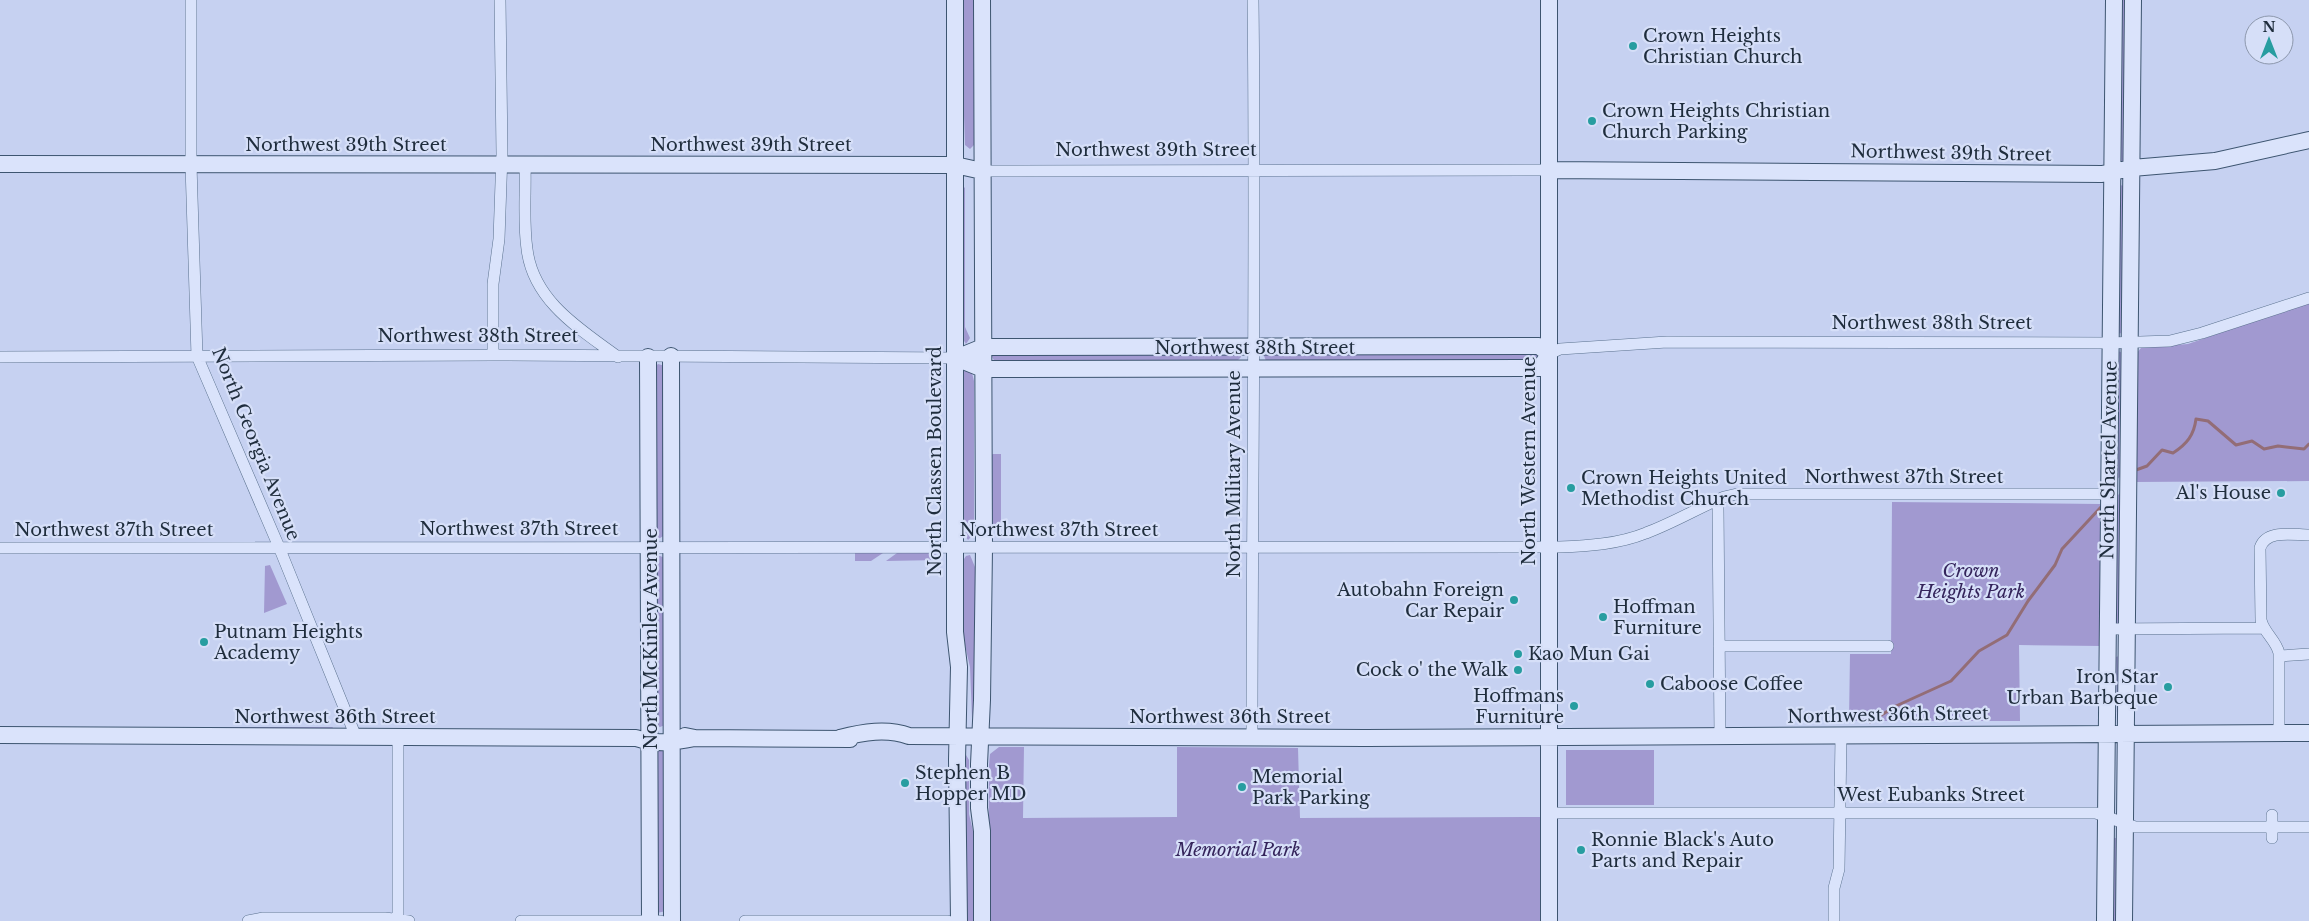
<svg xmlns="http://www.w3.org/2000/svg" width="2309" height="921" viewBox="0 0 2309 921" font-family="'Libre Baskerville',serif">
	<rect width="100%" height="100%" fill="#c6d1f1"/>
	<path fill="#a199d0" d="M960,0H974V145L970,149L965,145Z
		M2118,0H2129L2123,162L2120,160Z
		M962,185L965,188V327L970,338L966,344L961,336Z
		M2120,185L2124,186L2122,333L2116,334Z
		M2309,302V481L2134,482L2136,354L2141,348L2188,344Z
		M994,351L1240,353L1241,357L1236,362H995L991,355Z
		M2118,351L2123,353L2124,474L2113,482Z
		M1540,352V361H1266L1263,353Z
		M658,364L665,366V535L660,538H656L655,367Z
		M971,369L974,381V528L972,536L968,540L962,531L963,372L964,370Z
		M993,454H1001V529H990V456Z
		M2123,490L2122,621L2119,624H2115L2113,500Z
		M1892,502L2100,504L2103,508L2102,646L2019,645L2020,721H1849L1850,654H1891Z
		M855,553H883L871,561H855Z
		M897,553H932L939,556V560L886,561Z
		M970,555L975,567V700L972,718L970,667L962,632V562L966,556Z
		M660,556L665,558V725L660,727L656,726L655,557Z
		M270,565L287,604L264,613L265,566Z
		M2119,656V717L2117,718L2116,657Z
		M21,727H333L331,730L19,731Z
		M999,747H1024L1023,818L1177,817V747L1298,748L1300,818L1540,817L1542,921H988L989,765L990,754Z
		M661,750L664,751L666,911L657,913V751Z
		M1566,750H1654V805H1566Z
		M966,755L969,760V814L973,831L974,921H964V756Z
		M2110,838H2118L2120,921H2109Z"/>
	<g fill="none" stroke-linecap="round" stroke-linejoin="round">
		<path stroke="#936d76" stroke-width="3" d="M2136,470L2147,466L2162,450L2173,453C2187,444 2194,435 2196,419L2208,421L2236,445L2252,441L2264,449L2278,446L2304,449L2309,444
			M1870,722L1896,706L1951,681L1979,651L2007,635L2028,601L2055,565L2062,549L2101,507"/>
		<g stroke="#5a718e" stroke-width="12">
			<path id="street" d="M191,0V165L197,356L279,547L356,737
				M525,165C526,193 523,222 527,249C533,301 580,329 618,357
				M982,171L1549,170
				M1549,354L1560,349L1667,342L2110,343L2170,341L2202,333L2309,298
				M493,355V284L499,239L502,154L500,0
				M0,357L493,355L956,358
				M1716,500L1718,508L1720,737
				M0,548L1559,547C1588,546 1619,544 1646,533C1673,523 1698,508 1724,497L1737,494H2108
				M2107,629L2263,628
				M1719,646H1888
				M2279,656L2309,654
				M2279,733V653C2276,640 2264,633 2261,620L2260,548C2266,529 2293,535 2309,535
				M1252,738C1252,492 1256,246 1253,0
				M1550,813H2096L2135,827H2309
				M2272,815V838
				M248,921L263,918H385L409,921
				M398,921V737
				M521,921H661
				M745,921H948
				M1834,921V888L1839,869L1841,736"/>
		</g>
		<g stroke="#3d5570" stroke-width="18">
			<path id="secondary" d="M955,0V632L959,667L957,760L959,921
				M982,0L984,548L982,700L979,764V808L982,831V921
				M0,164L955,165L982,171
				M1549,170L2102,174L2132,168L2215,161L2309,140
				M1539,346L1549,354L1540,368L983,369L956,358L983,347Z
				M671,356L672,921
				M648,357L650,921
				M0,735L636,738C657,745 674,742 695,738
				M685,736L695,738L850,739
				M840,738C863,732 887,728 909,736L1365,738L2309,733
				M1549,921V0
				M2105,921L2114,0
				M2124,921L2133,0"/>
		</g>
		<use href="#street" stroke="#dae3fb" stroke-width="11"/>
		<use href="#secondary" stroke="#dae3fb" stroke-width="16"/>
	</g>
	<g fill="#279da0" stroke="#d6dff8" stroke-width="2">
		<circle cx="1633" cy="46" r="5"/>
		<circle cx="1592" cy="121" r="5"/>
		<circle cx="1571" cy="488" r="5"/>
		<circle cx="2281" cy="493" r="5"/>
		<circle cx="1514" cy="600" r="5"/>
		<circle cx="1603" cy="617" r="5"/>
		<circle cx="204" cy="642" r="5"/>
		<circle cx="1518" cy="654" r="5"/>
		<circle cx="1518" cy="670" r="5"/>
		<circle cx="1650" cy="684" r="5"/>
		<circle cx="2168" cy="687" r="5"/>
		<circle cx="1574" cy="706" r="5"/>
		<circle cx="905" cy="783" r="5"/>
		<circle cx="1242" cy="787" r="5"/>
		<circle cx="1581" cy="850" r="5"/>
	</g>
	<g text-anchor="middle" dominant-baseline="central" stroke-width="4.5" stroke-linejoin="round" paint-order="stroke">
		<g font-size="18" fill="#1f2d3d" stroke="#d6dff8" text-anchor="start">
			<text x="1643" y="36">Crown Heights<tspan x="1643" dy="21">Christian Church</tspan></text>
			<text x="1602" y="111">Crown Heights Christian<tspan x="1602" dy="21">Church Parking</tspan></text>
			<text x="1581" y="478">Crown Heights United<tspan x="1581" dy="21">Methodist Church</tspan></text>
			<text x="2271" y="493" text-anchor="end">Al's House</text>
			<text x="1504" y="590" text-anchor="end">Autobahn Foreign<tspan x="1504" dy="21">Car Repair</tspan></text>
			<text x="1613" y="607">Hoffman<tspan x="1613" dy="21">Furniture</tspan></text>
			<text x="214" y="632">Putnam Heights<tspan x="214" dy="21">Academy</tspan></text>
			<text x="1528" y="654">Kao Mun Gai</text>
			<text x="1508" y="670" text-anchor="end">Cock o' the Walk</text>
			<text x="2158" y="677" text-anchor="end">Iron Star<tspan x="2158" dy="21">Urban Barbeque</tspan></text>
			<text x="1660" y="684">Caboose Coffee</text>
			<text x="1564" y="696" text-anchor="end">Hoffmans<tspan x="1564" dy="21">Furniture</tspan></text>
			<text x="915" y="773">Stephen B<tspan x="915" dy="21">Hopper MD</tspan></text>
			<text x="1252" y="777">Memorial<tspan x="1252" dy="21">Park Parking</tspan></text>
			<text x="1591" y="840">Ronnie Black's Auto<tspan x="1591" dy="21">Parts and Repair</tspan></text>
		</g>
		<g font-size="18" fill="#1f2d3d" stroke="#d6dff8">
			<text x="346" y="145">Northwest 39th Street</text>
			<text x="751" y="145">Northwest 39th Street</text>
			<text x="1156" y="150">Northwest 39th Street</text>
			<text transform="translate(1951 153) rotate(1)">Northwest 39th Street</text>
			<text x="1932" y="323">Northwest 38th Street</text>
			<text x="478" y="336">Northwest 38th Street</text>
			<text x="1255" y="348">Northwest 38th Street</text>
			<text transform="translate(256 444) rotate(68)">North Georgia Avenue</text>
			<text transform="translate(2109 460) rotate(-89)">North Shartel Avenue</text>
			<text transform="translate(935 461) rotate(-90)">North Classen Boulevard</text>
			<text transform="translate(1529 461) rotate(-90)">North Western Avenue</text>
			<text transform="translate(1234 474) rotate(-90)">North Military Avenue</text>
			<text x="1904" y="477">Northwest 37th Street</text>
			<text x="519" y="529">Northwest 37th Street</text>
			<text x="114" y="530">Northwest 37th Street</text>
			<text x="1059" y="530">Northwest 37th Street</text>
			<text transform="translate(651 639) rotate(-90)">North McKinley Avenue</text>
			<text transform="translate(1888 715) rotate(-1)">Northwest 36th Street</text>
			<text x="335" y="717">Northwest 36th Street</text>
			<text x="1230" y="717">Northwest 36th Street</text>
			<text x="1931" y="795">West Eubanks Street</text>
		</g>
		<g font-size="18" font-style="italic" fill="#34245b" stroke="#d6dff8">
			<text x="1971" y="571">Crown<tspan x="1971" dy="21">Heights Park</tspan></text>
			<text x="1238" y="850">Memorial Park</text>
		</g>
	</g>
	<g transform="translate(2269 40)"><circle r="24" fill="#d6dff8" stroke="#8d98ad"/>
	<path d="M0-4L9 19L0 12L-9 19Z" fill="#279da0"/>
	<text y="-8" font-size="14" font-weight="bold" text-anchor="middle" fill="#1f2d3d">N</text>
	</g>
</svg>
